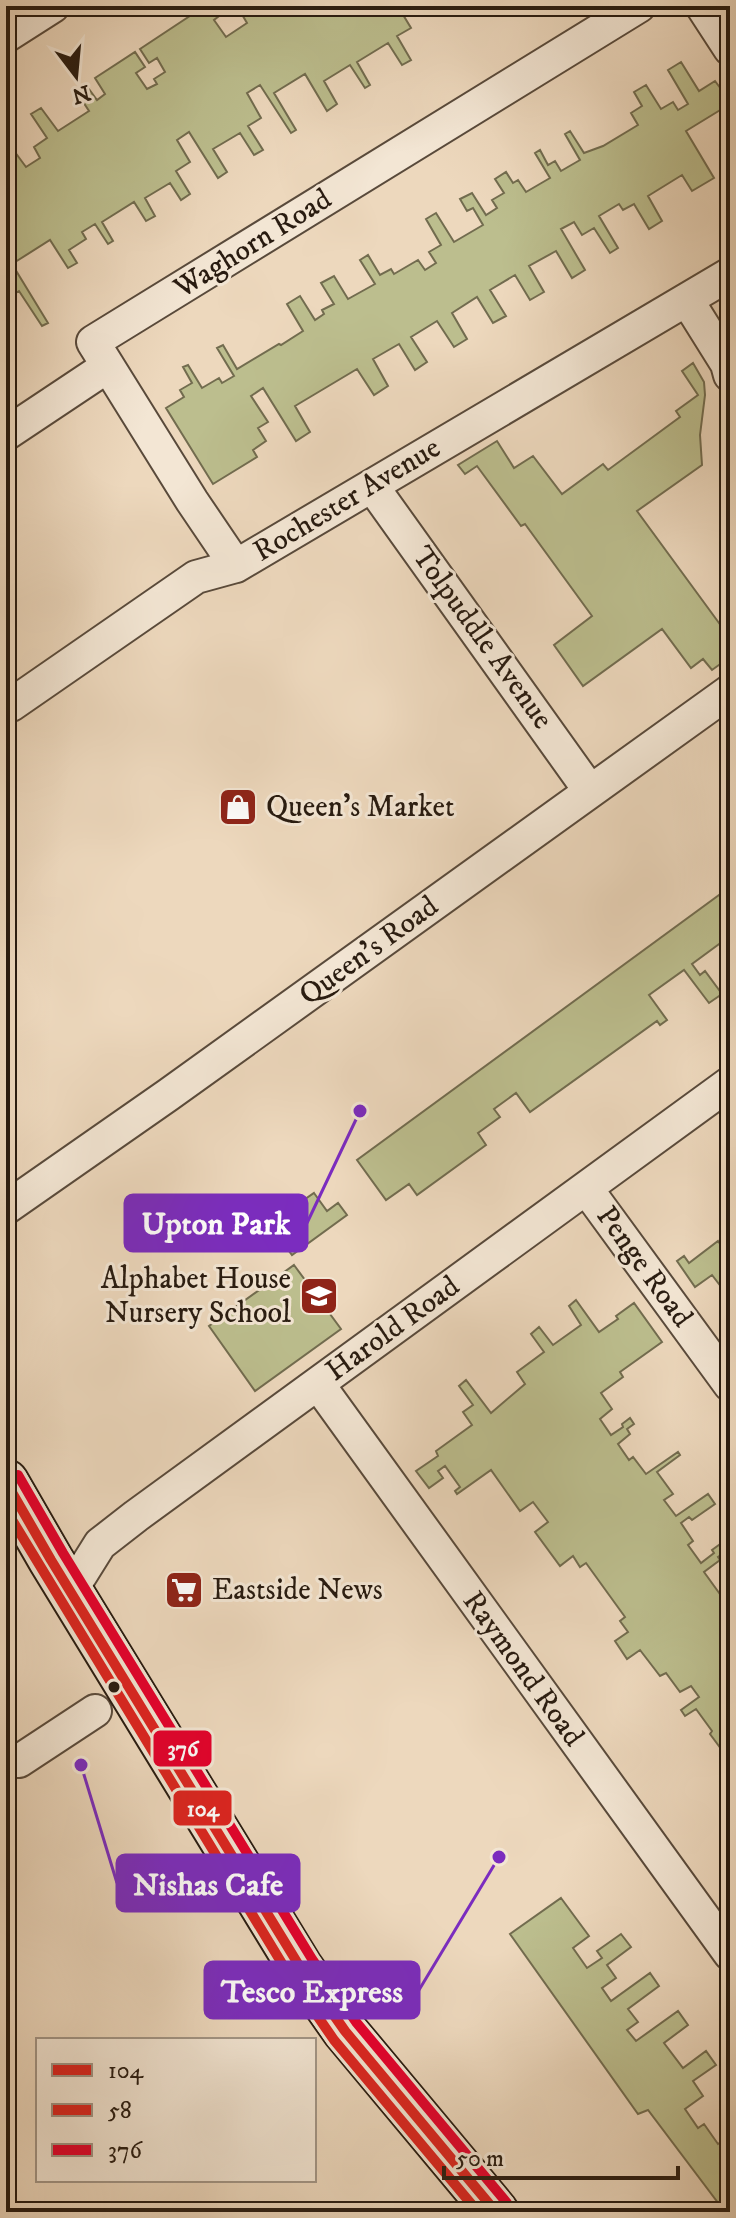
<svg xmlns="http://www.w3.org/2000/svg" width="736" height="2218" viewBox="0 0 736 2218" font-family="'IM FELL DW Pica',serif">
	<rect width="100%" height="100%" fill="#edd8bd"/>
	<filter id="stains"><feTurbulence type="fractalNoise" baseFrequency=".0025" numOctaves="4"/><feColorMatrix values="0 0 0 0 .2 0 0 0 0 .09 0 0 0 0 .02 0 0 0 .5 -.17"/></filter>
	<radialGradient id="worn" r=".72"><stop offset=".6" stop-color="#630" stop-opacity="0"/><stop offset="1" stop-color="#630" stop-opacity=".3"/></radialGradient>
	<path fill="#bcbe8e" stroke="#726c4f" stroke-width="2" d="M205,6H219L223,13L214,20L226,37L247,23L237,6H413L402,13L411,28L397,36L411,60L402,65L388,43L357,62L370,85L365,88L350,65L324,81L337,104L327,111L305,74L274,93L296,130L291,133L260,85L247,93L261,118L248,126L263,150L254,155L240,133L213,149L227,172L218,178L189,132L177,140L190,162L176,171L190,194L181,200L170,183L145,198L155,216L146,221L134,202L102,222L113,241L108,244L95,224L82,232L86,239L69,250L77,263L68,268L50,240L12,264L48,323L42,326L19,291L6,299V175L15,169L6,156V140L26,167L40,158L34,147L47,138L31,114L41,108L58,131L89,111L76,91L86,85L97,100L105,94L95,78L135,52L145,67L136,73L147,89L157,84L154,79L165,72L157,58L149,63L140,49Z
		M681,62L699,91L715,81L730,101V104L686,131L714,178L692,191L682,175L648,196L662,221L649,229L634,204L623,210L619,204L599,216L618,248L610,253L594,228L582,235L574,222L561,229L585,270L572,278L556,251L529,266L544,292L530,300L515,275L490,290L506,316L493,323L477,297L452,313L467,339L454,347L437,321L411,337L427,362L415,370L399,344L373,359L388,386L374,395L357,369L295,406L310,432L296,441L263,388L251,396L268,422L258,428L266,441L253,450L257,457L213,484L166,408L184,397L180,390L192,383L183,367L188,365L202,388L219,378L222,383L234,376L217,348L223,345L237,369L279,344L281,345L303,331L287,304L300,296L315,320L324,314L322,310L334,304L321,283L334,276L348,299L375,284L360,260L368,255L380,275L391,269L394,274L418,260L425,270L436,263L429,252L441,245L426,219L436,213L454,242L483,225L473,208L467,211L460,199L472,193L486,215L497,208L492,200L504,193L495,179L506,172L513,183L518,180L526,192L550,178L535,153L540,150L548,165L555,161L561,171L580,160L565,134L570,131L584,153L603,146L638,125L631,113L642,106L634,92L646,85L661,109L673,102L678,110L688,104L668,70Z
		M693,363L704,382L705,395L700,435L702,465L637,511L730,638V657L712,670L703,659L691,668L662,629L583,686L554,645L592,616L525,524L521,526L477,466L465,474L458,465L497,441L514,468L533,456L562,494L603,464L608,470L680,417L676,411L698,395L682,371Z
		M730,887V936L692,964L700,975L705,971L722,994L709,1003L684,970L649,995L667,1020L660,1025L657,1021L530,1112L516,1093L494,1109L500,1117L478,1133L486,1145L417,1195L409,1184L386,1200L357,1160Z
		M314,1193L327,1211L338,1203L347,1215L292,1255L269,1224Z
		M718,1241L726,1252L730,1249V1290L726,1293L712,1275L695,1287L677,1261L684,1256L689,1263Z
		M294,1265L341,1329L255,1391L209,1326Z
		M576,1300L599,1332L618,1319L616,1316L634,1303L662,1342L620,1372L623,1377L601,1393L612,1409L600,1419L611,1435L623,1427L622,1424L630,1418L634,1424L627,1429L630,1434L618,1444L629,1460L633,1457L646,1474L678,1452L680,1455L657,1472L673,1494L664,1500L676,1516L708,1494L715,1504L692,1520L689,1517L681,1523L693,1541L688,1545L701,1563L714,1553L712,1550L730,1537V1551L728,1550L718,1557L720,1560L704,1572L730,1608V1761L710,1734L712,1731L696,1709L685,1716L681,1710L699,1697L691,1686L680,1692L666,1673L660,1676L640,1650L627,1659L615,1641L628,1632L620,1621L625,1617L586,1563L580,1567L573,1556L560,1566L535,1532L548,1522L533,1502L520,1511L491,1470L457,1494L455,1491L460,1487L445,1466L438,1471L443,1478L429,1488L416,1471L438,1456L436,1451L472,1425L463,1412L473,1405L459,1386L466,1380L491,1413L525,1384L517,1372L544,1352L531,1334L539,1327L553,1345L581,1325L569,1306Z
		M561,1898L589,1936L573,1948L587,1968L602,1958L597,1951L621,1934L631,1947L607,1965L616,1978L602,1988L611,2001L650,1973L659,1986L628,2009L638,2022L627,2030L636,2041L678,2011L688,2025L664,2043L683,2068L706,2051L716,2065L693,2081L703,2096L685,2109L698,2128L704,2124L718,2144L730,2136V2163L726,2166L730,2171V2212H725L648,2110L638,2114L510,1934Z"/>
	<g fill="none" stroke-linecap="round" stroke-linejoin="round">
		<g stroke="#594a3b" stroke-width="36">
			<path id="street" d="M702,6L730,49
				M6,36L53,6
				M687,300L727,364L730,375
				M6,434L108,366
				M372,486L590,791
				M236,566L192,501L93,342L639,6
				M11,705L196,577L236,566L730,274
				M586,1188L730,1385
				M6,1208L168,1095L730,691
				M318,1384L730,1954
				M67,1586L80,1576L100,1544L136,1516L730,1083
				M19,1761L95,1711"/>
		</g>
		<g stroke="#281b10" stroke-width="48">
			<path id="secondary" d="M6,1482L51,1560L300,1967L345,2031L496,2212"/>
		</g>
		<use href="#street" stroke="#f3e6d4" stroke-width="32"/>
		<use href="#secondary" stroke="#f3e6d4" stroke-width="44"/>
		<g stroke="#f3e6d4" stroke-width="16">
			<path id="bus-1" d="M6,1482L51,1560L300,1967L345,2031L496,2212"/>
		</g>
		<g stroke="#f3e6d4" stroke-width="16">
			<path id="bus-2" d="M6,1510L289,1975L334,2040L478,2212"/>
		</g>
		<g stroke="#f3e6d4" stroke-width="16">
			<path id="bus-3" d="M18,1475L63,1553L312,1959L356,2022L507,2203"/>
		</g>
		<use href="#bus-1" stroke="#dc241f" stroke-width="10"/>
		<use href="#bus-2" stroke="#dc241f" stroke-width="10"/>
		<use href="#bus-3" stroke="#e4002b" stroke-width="10"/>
	</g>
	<defs>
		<g id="shop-square" transform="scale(2)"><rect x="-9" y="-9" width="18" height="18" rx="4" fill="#8f2418" stroke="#f3e6d4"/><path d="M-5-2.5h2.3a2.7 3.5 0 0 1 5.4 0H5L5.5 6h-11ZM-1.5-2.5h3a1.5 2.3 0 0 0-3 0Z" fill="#fff"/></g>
		<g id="school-square" transform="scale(2)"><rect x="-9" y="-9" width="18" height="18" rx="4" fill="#8f2418" stroke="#f3e6d4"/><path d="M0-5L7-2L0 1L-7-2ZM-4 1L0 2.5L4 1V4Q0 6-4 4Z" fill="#fff"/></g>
		<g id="supermarket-square" transform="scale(2)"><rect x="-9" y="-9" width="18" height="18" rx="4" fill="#8f2418" stroke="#f3e6d4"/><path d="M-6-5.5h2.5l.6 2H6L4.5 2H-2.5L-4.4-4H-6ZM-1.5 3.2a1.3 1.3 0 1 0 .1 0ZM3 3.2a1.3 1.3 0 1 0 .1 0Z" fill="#fff"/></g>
	</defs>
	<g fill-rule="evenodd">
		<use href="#shop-square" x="238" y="807"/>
		<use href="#school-square" x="319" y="1296"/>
		<use href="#supermarket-square" x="184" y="1590"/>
	</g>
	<circle fill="#281b10" stroke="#f3e6d4" stroke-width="3" cx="114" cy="1687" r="7"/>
	<g text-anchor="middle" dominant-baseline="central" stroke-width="6" stroke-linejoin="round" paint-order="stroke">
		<g font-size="30" fill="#281b10" stroke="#f3e6d4">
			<text transform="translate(253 244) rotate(-32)">Waghorn Road</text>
			<text transform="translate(347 500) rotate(-31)">Rochester Avenue</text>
			<text transform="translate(482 638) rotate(54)">Tolpuddle Avenue</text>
			<text transform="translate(369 951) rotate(-36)">Queen's Road</text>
			<text transform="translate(644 1267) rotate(54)">Penge Road</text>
			<text transform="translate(393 1329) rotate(-36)">Harold Road</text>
			<text transform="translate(523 1669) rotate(54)">Raymond Road</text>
		</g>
		<g font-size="30" fill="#281b10" stroke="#f3e6d4" text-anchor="start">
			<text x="266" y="807">Queen's Market</text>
			<text x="291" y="1279" text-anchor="end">Alphabet House<tspan x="291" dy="34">Nursery School</tspan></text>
			<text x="212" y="1590">Eastside News</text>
		</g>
	</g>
	<path fill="none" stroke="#7b2cbf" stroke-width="3" d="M360 1111L307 1223M81 1765L117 1883M499 1857L419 1990"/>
	<g fill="#7b2cbf" stroke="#f3e6d4" stroke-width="3">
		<circle cx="360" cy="1111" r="8"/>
		<circle cx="81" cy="1765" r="8"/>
		<circle cx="499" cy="1857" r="8"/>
	</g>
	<g fill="#7b2cbf" stroke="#7b2cbf" stroke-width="3">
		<rect x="125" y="1195" width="182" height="56" rx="8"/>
		<rect x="117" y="1855" width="182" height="56" rx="8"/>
		<rect x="205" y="1962" width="214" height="56" rx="8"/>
	</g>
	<g font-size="32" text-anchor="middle" font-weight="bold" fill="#fff">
		<text x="216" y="1234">Upton Park</text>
		<text x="208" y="1895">Nishas Cafe</text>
		<text x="312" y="2002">Tesco Express</text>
	</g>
	<g stroke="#f3e6d4" stroke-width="3">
		<rect x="152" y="1729" width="61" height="39" rx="8" fill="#e4002b"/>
		<rect x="172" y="1789" width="61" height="38" rx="8" fill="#dc241f"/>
	</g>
	<g font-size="22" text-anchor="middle" font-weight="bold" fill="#fff">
		<text x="183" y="1756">376</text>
		<text x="203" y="1816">104</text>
	</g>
	<rect width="736" height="2218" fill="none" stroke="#edd8bd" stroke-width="32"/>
	<rect x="8" y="8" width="720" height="2202" fill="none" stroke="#281b10" stroke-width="4"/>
	<rect x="16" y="16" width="704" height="2186" fill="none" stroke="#281b10" stroke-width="2"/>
	<rect x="36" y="2038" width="280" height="144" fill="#f3e6d4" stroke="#a29586" stroke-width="2"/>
	<rect x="52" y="2064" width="40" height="12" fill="#dc241f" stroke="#a29586" stroke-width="2"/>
	<text x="108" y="2078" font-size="24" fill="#281b10">104</text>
	<rect x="52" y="2104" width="40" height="12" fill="#dc241f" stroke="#a29586" stroke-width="2"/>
	<text x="108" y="2118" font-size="24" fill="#281b10">58</text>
	<rect x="52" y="2144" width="40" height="12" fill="#e4002b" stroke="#a29586" stroke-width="2"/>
	<text x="108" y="2158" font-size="24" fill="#281b10">376</text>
	<g transform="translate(76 76) rotate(164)" stroke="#f3e6d4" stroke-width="6" paint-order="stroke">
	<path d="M0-6L14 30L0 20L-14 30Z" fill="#281b10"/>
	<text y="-12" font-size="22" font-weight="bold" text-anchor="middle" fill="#281b10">N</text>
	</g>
	<path d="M444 2166v12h234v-12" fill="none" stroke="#281b10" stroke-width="4"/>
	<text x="456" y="2166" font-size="24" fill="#281b10" stroke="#f3e6d4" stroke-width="6" paint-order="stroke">50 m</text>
	<rect width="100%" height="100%" filter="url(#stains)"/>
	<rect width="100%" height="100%" fill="url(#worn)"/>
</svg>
